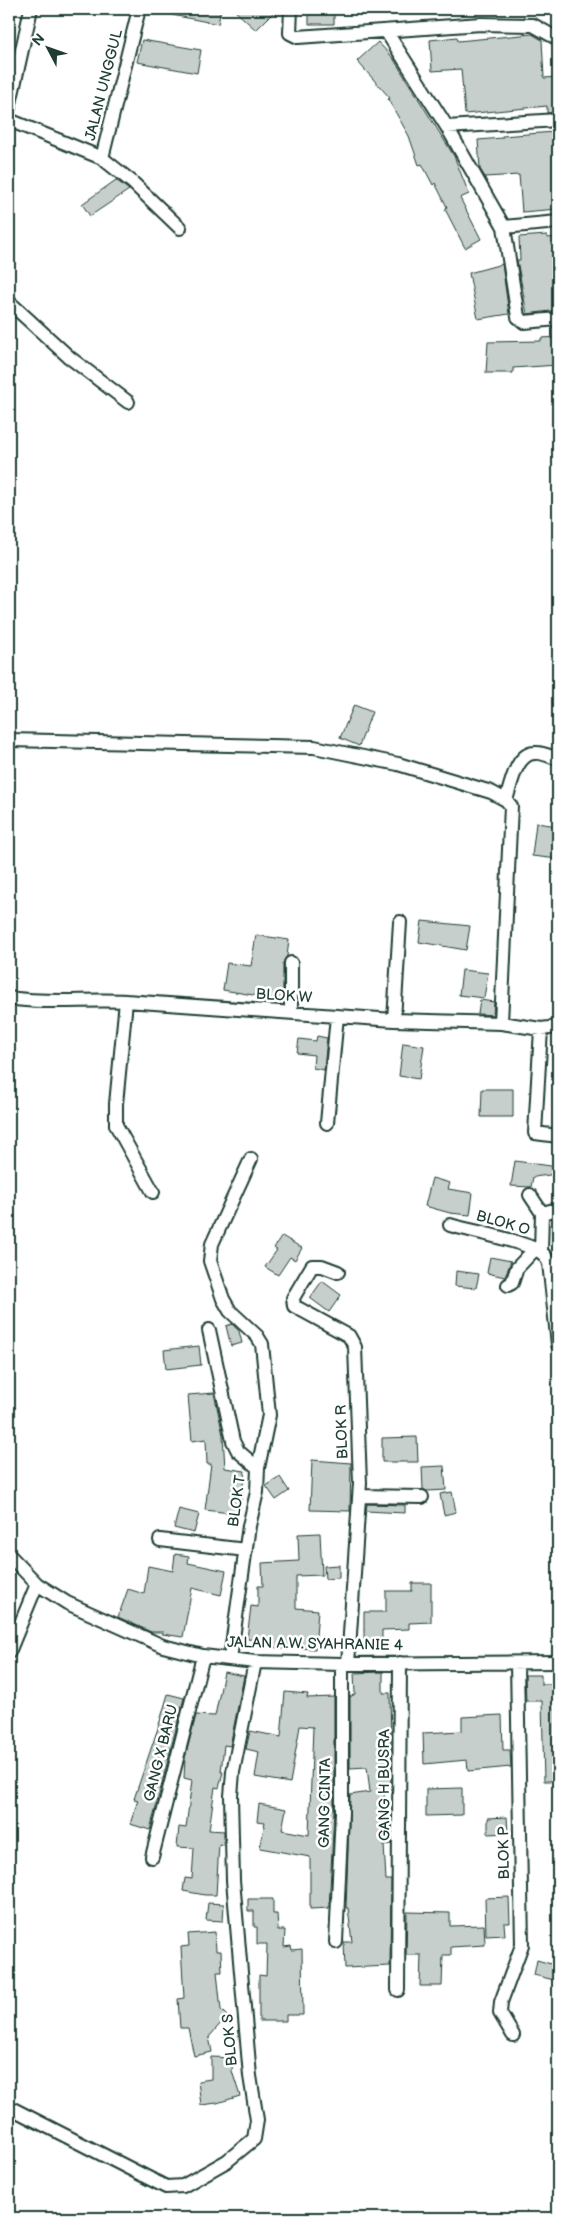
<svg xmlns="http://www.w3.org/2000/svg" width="567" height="2227" viewBox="0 0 567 2227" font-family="'Balsamiq Sans',sans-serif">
	<rect width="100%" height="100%" fill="#fff"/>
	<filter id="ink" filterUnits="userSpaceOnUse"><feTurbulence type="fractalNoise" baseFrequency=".02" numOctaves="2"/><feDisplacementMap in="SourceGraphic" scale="10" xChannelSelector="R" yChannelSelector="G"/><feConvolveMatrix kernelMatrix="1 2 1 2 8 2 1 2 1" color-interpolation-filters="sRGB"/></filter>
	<g filter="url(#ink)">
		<path fill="#c7cfcc" stroke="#1f3d34" d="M173,9H221L218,24L172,15Z
			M233,9H277L256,30Z
			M309,9H334V24H309Z
			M532,34L542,40L544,78L558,77V112L547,113V106L465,114L461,69L432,71L430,40L457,37L458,41Z
			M142,40L201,50L197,73L137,62Z
			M378,42L393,58L454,156L469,194L460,198L481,239L465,248L445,209L447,207L435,183L433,185L422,164L419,165L409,136L388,99L390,98L357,61Z
			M554,132V136H558V209L522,212L519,175L485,177L480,169L478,140L502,138V136Z
			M116,180L129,190L90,216L82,204Z
			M547,235V238L558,237V310L527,314L517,260H520L519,237Z
			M502,264L509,314L478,319L469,273Z
			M558,337V365L513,368V373H486L488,342L541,341V338Z
			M354,705L372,712L359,746L340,738Z
			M536,823L558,826V859L532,856Z
			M422,921L470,926L466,950L419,942Z
			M256,935L289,940L287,956L283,963V1000L223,990L227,963L251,966Z
			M462,970L488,973L484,998L459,995Z
			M480,1000L494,1002L493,1015L478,1014Z
			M317,1036L327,1038L324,1070L313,1068L314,1055L297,1053L299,1039L316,1041Z
			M403,1043L424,1046L419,1079L399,1076Z
			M482,1089H513V1117H481Z
			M515,1161L558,1167V1174L533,1177L531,1187L511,1186Z
			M432,1178L450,1183L448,1189L473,1193L470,1215L450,1213L425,1206Z
			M282,1236L302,1248L295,1260L290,1257L278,1275L265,1267L277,1250L274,1248Z
			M490,1257L511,1261L505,1277L487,1273Z
			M456,1271L479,1274L476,1288L455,1286Z
			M322,1281L341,1295L329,1312L310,1298Z
			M232,1324L239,1331L242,1343L231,1346L226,1326Z
			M199,1346L201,1365L166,1369L164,1350Z
			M214,1393L223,1435L225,1468L245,1471L239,1514L205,1510L211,1464H207L206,1439L192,1441L188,1395Z
			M417,1437L418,1462H382V1438Z
			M312,1460L351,1463L350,1511L310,1510Z
			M444,1466L446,1490L427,1491L423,1489L422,1467Z
			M280,1477L289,1491L276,1500L266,1486Z
			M452,1492L456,1512L444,1515L440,1494Z
			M367,1504L405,1505V1513L366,1511Z
			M179,1509L199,1514L194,1533L174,1528Z
			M320,1533L322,1575L296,1576V1608L318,1610L315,1649L285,1647V1649L267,1646L268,1641L247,1639L251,1606L258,1607V1586H263L262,1563L299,1561L298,1534Z
			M175,1554L189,1556L188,1563L226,1571L221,1595L192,1588L183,1637L162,1634L163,1632H151L118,1617L128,1589L144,1594L148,1566L173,1571Z
			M339,1565V1578L325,1579L324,1566Z
			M412,1583H431V1622L409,1623V1629L382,1630V1643H364V1612H386V1591H412Z
			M224,1672L244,1676L230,1746L224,1745L221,1772H223L219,1788L215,1787L209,1830L224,1831V1845L219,1844L216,1895H205L183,1891L185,1878L192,1879L194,1848L177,1847L179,1827L186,1828L192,1780L184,1778L185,1758L196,1715L215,1716Z
			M383,1672V1693H390L391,1746V1782L383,1784L388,1824L390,1823L391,1830V1844L384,1845L386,1880H391L390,1966L345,1968L344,1942H352L348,1908H346L350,1795L370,1792L367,1767L350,1768V1697L355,1694L354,1673Z
			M525,1675H541V1684H558V1781H544L542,1701H526Z
			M285,1692L308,1694L307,1698L334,1697V1812L329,1908L310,1909V1857L260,1848L265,1822L257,1821L259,1804L286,1809L282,1830L309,1835L313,1727L300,1726L290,1783L255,1777L259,1752L246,1749L250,1731L281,1737Z
			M168,1694L184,1698L150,1830L130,1824L138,1800L134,1799L158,1728Z
			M502,1715L503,1750H510L511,1767L468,1771L467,1760L424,1764L423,1733L462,1731V1717Z
			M462,1788V1815L426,1816V1789Z
			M507,1817L508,1833L488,1834V1818Z
			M509,1897L510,1923H504L505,1935L486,1936L485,1898Z
			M248,1899H273V1914H277L278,1930H285L284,1947L291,1946L292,1950L302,1949L303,2015H286V2021H259V1975L266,1976L267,1944H257V1927H254V1911H248Z
			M208,1903L224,1904L223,1921L206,1920Z
			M407,1912L450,1913V1926L484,1925L485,1945L451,1947V1955H443L442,1986H420L421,1955H406Z
			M215,1932L216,1951H221L222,1972H217L221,2010L227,2016L209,2037L212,2052L194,2056L188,2028H180L178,1999L184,1998L181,1947L189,1946L188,1934Z
			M537,1960L558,1966V1981L534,1975Z
			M211,2057L233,2058L232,2071L240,2096L217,2103L201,2105L198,2081L211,2079Z"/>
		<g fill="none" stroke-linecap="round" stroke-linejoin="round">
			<g stroke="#1f3d34" stroke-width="16">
				<path id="minor" d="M291,9L290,33L298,37L481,24L533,25L558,39
					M386,31L447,127L558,120
					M9,108L31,9
					M9,120L102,158L139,9
					M447,127L504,227L518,317L524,322L558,319
					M102,158L132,182L180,228
					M504,227L558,222
					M9,302L69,357L128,402
					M9,740L314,747L398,764L491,792L506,800L511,806L501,1023
					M506,800C511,785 516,753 535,753C542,752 552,757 558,759
					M291,963V1013
					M9,998C48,1004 87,999 126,1001L394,1020L501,1023L541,1029L558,1027
					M126,1001L116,1104V1125L153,1192
					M394,1020L400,922
					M541,1029L535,1133L558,1136
					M327,1123L337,1016
					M251,1159L212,1244L210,1261L223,1299L230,1311L257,1336L262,1344L269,1415L258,1468
					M530,1195L542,1213L541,1252
					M542,1213L558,1209
					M450,1225C471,1231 528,1242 542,1253C546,1256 547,1259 549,1263L558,1345
					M338,1272L322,1266H312L293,1298L294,1306L349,1336L355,1347L360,1483L348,1664
					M508,1285L512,1283L517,1268L535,1249
					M209,1330L233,1441L238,1451L258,1468L257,1492L249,1526L230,1659
					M359,1496L422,1497
					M160,1540L246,1550
					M9,1555L37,1584L67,1603L163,1646L203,1656L255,1662L342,1664L558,1662
					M9,1652L37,1584
					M152,1857L203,1656
					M336,1942L342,1812V1664
					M398,1990L400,1663
					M513,2035L500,2013L501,2002L522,1945L517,1663
					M9,2107L166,2187L183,2186L227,2161L254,2139L257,2120L250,2076L233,1880L231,1796L233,1772L255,1662"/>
			</g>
			<use href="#minor" stroke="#fff" stroke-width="12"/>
		</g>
	</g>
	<g text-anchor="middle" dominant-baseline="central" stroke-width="5" stroke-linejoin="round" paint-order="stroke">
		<g font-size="15" fill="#1f3d34" stroke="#fff">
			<text transform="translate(104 85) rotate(-76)">JALAN UNGGUL</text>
			<text transform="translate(284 996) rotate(4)">BLOK W</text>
			<text transform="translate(503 1223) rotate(16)">BLOK O</text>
			<text transform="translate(342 1432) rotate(-92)">BLOK R</text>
			<text transform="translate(237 1501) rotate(-82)">BLOK T</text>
			<text transform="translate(315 1644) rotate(1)">JALAN A.W. SYAHRANIE 4</text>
			<text transform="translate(161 1753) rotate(-76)">GANG X BARU</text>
			<text transform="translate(384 1785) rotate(-90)">GANG H BUSRA</text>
			<text transform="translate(325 1803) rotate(-89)">GANG CINTA</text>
			<text transform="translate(504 1853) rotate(-91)">BLOK P</text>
			<text transform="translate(230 2040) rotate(-95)">BLOK S</text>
		</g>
	</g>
	<rect width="567" height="2227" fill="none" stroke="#fff" stroke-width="30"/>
	<rect x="15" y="15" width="537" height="2197" fill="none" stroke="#1f3d34" stroke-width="2" filter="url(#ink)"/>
	<g transform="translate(48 48) rotate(311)" stroke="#ffffff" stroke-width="4" paint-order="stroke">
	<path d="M0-4L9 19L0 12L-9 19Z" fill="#1f3d34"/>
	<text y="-8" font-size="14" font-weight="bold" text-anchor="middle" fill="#1f3d34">N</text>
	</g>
</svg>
